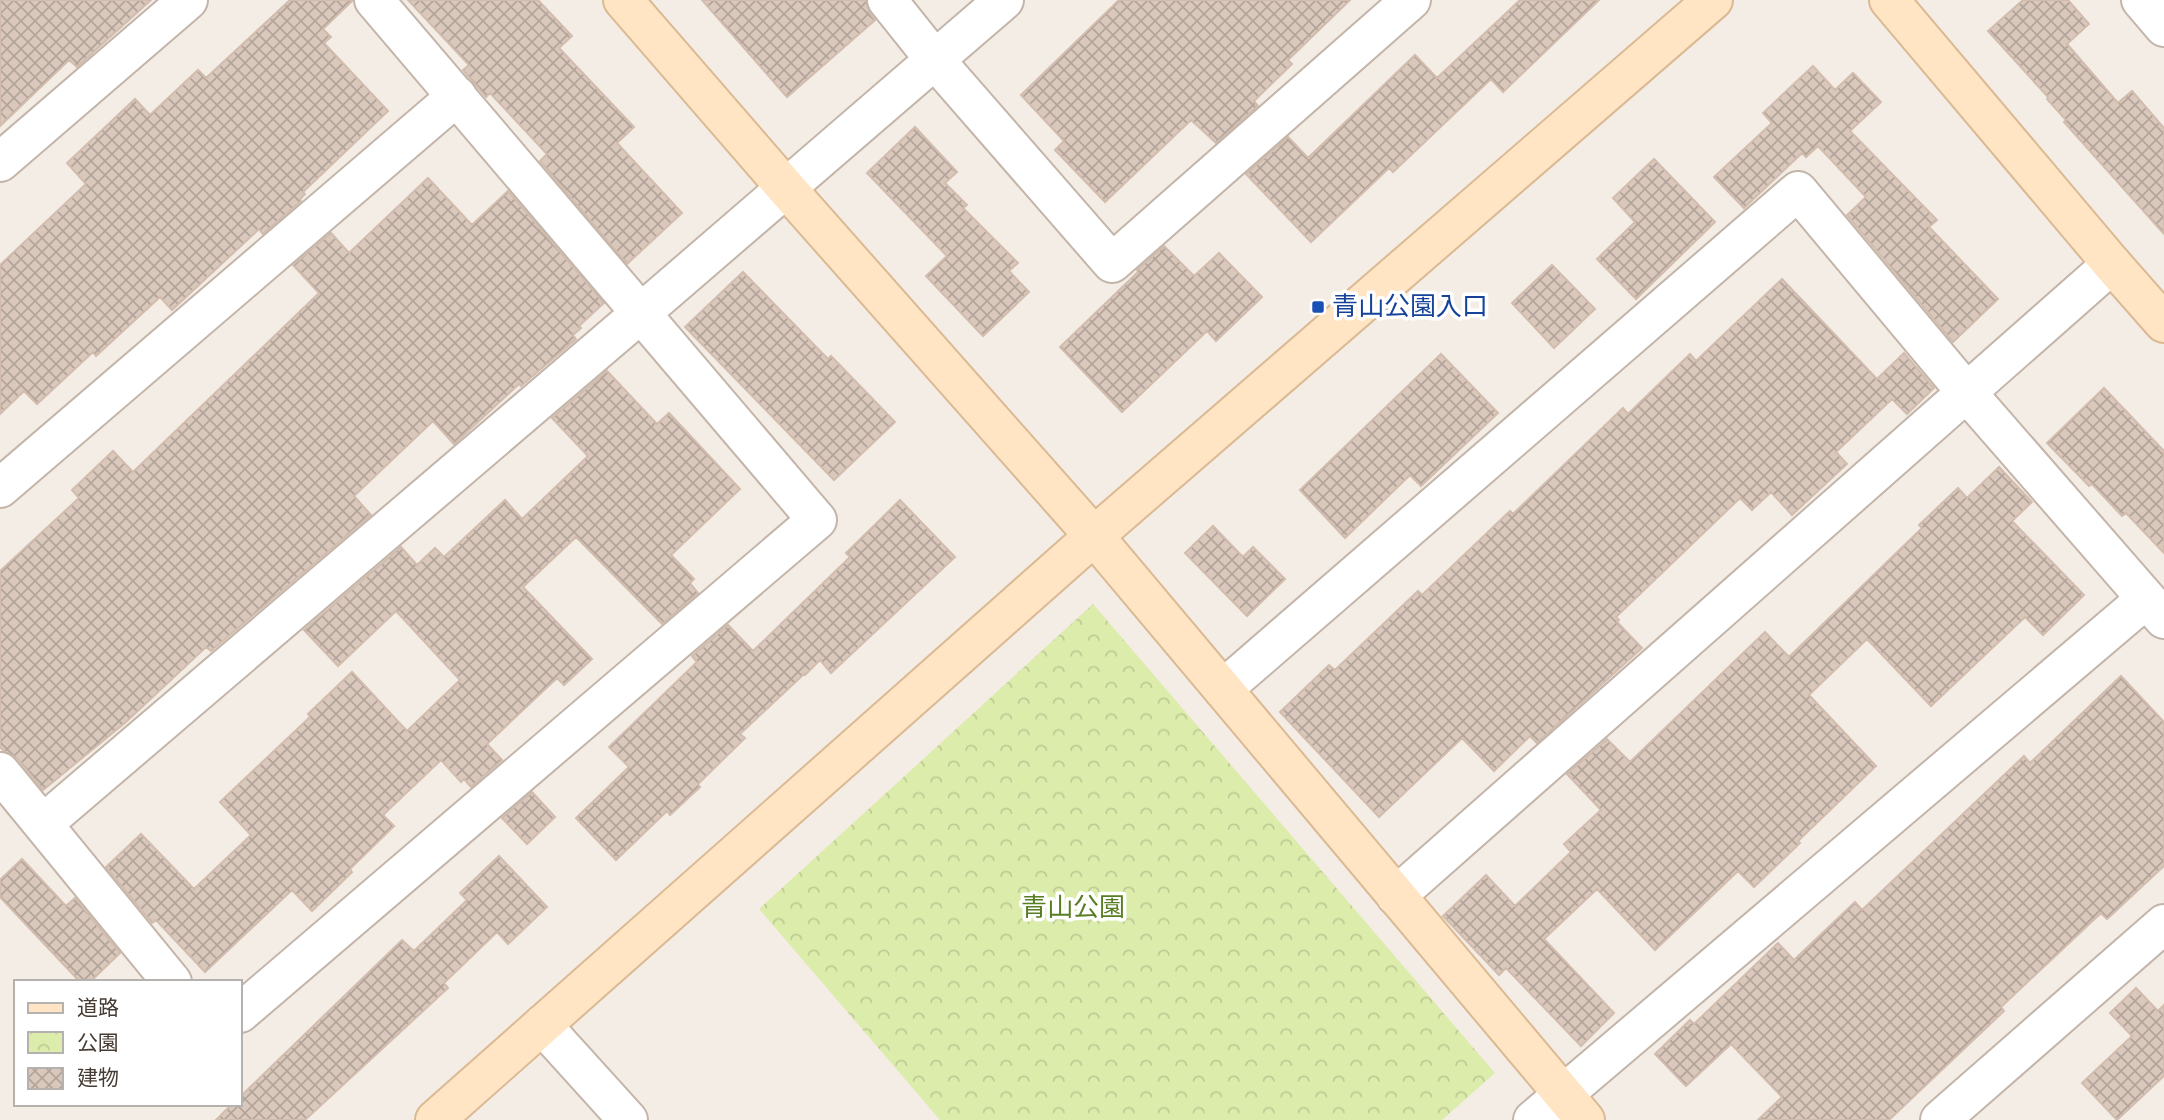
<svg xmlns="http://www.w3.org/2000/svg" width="2164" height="1120" viewBox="0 0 2164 1120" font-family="'Sofia Sans Condensed','Noto Sans JP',sans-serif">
	<defs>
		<pattern id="park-crowns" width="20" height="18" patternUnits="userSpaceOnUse" patternTransform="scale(1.75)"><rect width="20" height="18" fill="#dcecab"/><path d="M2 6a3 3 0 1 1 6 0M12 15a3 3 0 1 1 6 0" fill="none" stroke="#becb94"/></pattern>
		<pattern id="building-cross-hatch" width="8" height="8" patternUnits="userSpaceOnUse" patternTransform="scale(1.75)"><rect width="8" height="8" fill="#dac8bd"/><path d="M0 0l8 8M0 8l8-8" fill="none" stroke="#b3a49a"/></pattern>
	</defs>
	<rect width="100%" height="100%" fill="#f4ede5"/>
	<path fill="url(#park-crowns)" d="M1093,604L1495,1073L1442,1120H940L759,909Z"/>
	<path fill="url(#building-cross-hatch)" stroke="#d2bcad" stroke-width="2" d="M0,0H151L77,67L69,60L0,126Z
		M290,0H353L323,29L331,37L324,43L388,111L303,192L305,194L300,199L301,201L263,234L259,229L172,310L160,297L96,356L93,352L37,404L24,391L0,414V265L86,184L67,163L135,99L150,115L198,70L206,78Z
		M408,0H538L572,36L559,48L634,127L617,143L682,213L627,264L540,161L547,154L490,93L486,97L463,70L469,65Z
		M702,0H866L870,13L875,20L787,97Z
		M1119,0H1350L1288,60L1292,64L1254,101L1258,106L1216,143L1191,120L1105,202L1055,150L1064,141L1021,95Z
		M1520,0H1599L1503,92L1491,79L1393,172L1389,168L1311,242L1246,174L1288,137L1308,158L1415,55L1437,78Z
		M2023,0H2068L2089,24L2067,44L2118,103L2132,91L2164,128V234L2064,122L2066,120L2047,99L2048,97L1988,31Z
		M1813,66L1835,90L1853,73L1881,102L1850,131L1937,220L1929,227L1998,299L1953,342L1847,215L1866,197L1818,146L1806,157L1802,153L1744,208L1714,177L1772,123L1763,113Z
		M915,127L957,172L945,183L967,205L963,208L1018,263L1009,271L1029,292L983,336L926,276L947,256L867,173Z
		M1654,159L1715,222L1636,299L1597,259L1635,222L1613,198Z
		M428,178L472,225L508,191L604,303L579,326L581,328L573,335L576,339L521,386L519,384L454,444L433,421L354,496L371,515L211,651L206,647L126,722L43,790L17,758L4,751L0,747V571L79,498L72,490L113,451L133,472L319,293L293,265L331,233L349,253Z
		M1164,246L1194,276L1219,253L1262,297L1216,341L1207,331L1122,412L1060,347L1138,272L1137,270Z
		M1552,265L1595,309L1554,348L1512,303Z
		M743,272L828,359L831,356L895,422L834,480L685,327Z
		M1782,279L1877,379L1904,353L1934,388L1907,414L1892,399L1836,452L1847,464L1792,515L1771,492L1752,510L1740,498L1616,617L1619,620L1617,622L1642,648L1537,743L1530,736L1494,771L1462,738L1379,817L1280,712L1329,665L1335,670L1418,591L1422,595L1510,511L1513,514L1623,408L1628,414L1690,354L1696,361Z
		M1441,354L1498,413L1421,486L1410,475L1345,538L1300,490Z
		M607,371L657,424L669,413L740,489L671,555L694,579L690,583L698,593L662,624L576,537L523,587L592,659L564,685L557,678L487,744L502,760L471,787L464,779L461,782L441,760L383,815L394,826L350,869L352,872L312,911L292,890L205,972L156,920L152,923L106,867L141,834L194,889L251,835L220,802L310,717L308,714L352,672L407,731L460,680L396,611L338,666L304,630L401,547L417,565L435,548L444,557L505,500L522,519L588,456L552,418Z
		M2104,388L2164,451V553L2126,513L2122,516L2092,484L2089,486L2047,443Z
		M1999,467L2032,502L2012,521L2084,595L2043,635L2025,617L1931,706L1867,639L1809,695L1876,766L1798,841L1800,843L1754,887L1738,871L1655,950L1597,889L1544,939L1614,1013L1581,1046L1506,968L1499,975L1443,916L1486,875L1515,906L1571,852L1564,844L1601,810L1567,774L1607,739L1630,762L1765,632L1789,657L1922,528L1919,525L1958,488L1967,498Z
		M900,500L955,557L831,673L820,660L805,675L804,674L740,734L745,738L698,784L700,787L670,815L667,811L616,860L576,818L629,767L609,747L697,662L692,656L728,625L753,651L850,557L846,553Z
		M1213,526L1243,557L1253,547L1285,579L1247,616L1185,553Z
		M2121,676L2164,722V866L2107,919L2101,913L2001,1007L2004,1011L1889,1120H1758L1782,1097L1731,1044L1686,1086L1655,1054L1690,1020L1694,1024L1778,943L1794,960L1855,902L1862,910L2024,756L2030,763Z
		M532,792L555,817L527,844L502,818Z
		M499,856L547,907L508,944L497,932L444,983L448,988L305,1120H216L232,1104H240V1097L402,940L414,951L467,900L460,893Z
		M22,859L66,906L75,898L120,953L90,982H80L0,897V880Z
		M2136,988L2158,1011L2164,1005V1076L2117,1120L2082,1083L2132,1036L2110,1013Z"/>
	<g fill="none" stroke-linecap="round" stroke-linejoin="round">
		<g stroke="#c3b5aa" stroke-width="42">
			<path id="street" d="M887,0L935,60L1112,263L1411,0
				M2141,0L2164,27
				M0,162L188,0
				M0,488L457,96
				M1223,689L1798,191L1967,393L2164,619
				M0,772L172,982
				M44,823L641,313L1004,0
				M1396,896L2112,264
				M240,1013L817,520L374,0
				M542,1025L628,1120
				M1533,1120L2146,599
				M1940,1120L2164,924"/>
		</g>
		<g stroke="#dbb993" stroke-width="42">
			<path id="secondary" d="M623,0L786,188L1094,536L1585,1120
				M1889,0L2112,264L2164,323
				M435,1120L1094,536L1713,0"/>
		</g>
		<use href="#street" stroke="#fff" stroke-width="38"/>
		<use href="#secondary" stroke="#ffe5c4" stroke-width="38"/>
	</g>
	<rect fill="#1a4fb4" stroke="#fff" stroke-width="2.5" x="1311" y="300" width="14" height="14" rx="3.5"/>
	<g text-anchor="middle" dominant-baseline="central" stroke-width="7" stroke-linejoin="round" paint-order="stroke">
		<g font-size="26" fill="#164399" stroke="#fff" text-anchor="start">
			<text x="1332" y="307">青山公園入口</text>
		</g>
		<g font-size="26" fill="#587e23" stroke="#fff">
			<text x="1073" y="908">青山公園</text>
		</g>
	</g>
	<rect x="14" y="980" width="228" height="126" fill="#ffffff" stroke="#b5b1ae" stroke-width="2"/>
	<rect x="28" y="1003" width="35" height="10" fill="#ffe5c4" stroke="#b5b1ae" stroke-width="2"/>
	<text x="77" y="1015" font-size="21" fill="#473c34">道路</text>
	<rect x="28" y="1032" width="35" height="21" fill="url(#park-crowns)" stroke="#b5b1ae" stroke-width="2"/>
	<text x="77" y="1050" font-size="21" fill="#473c34">公園</text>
	<rect x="28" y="1068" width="35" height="21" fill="url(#building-cross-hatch)" stroke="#b5b1ae" stroke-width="2"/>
	<text x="77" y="1085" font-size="21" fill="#473c34">建物</text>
</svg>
